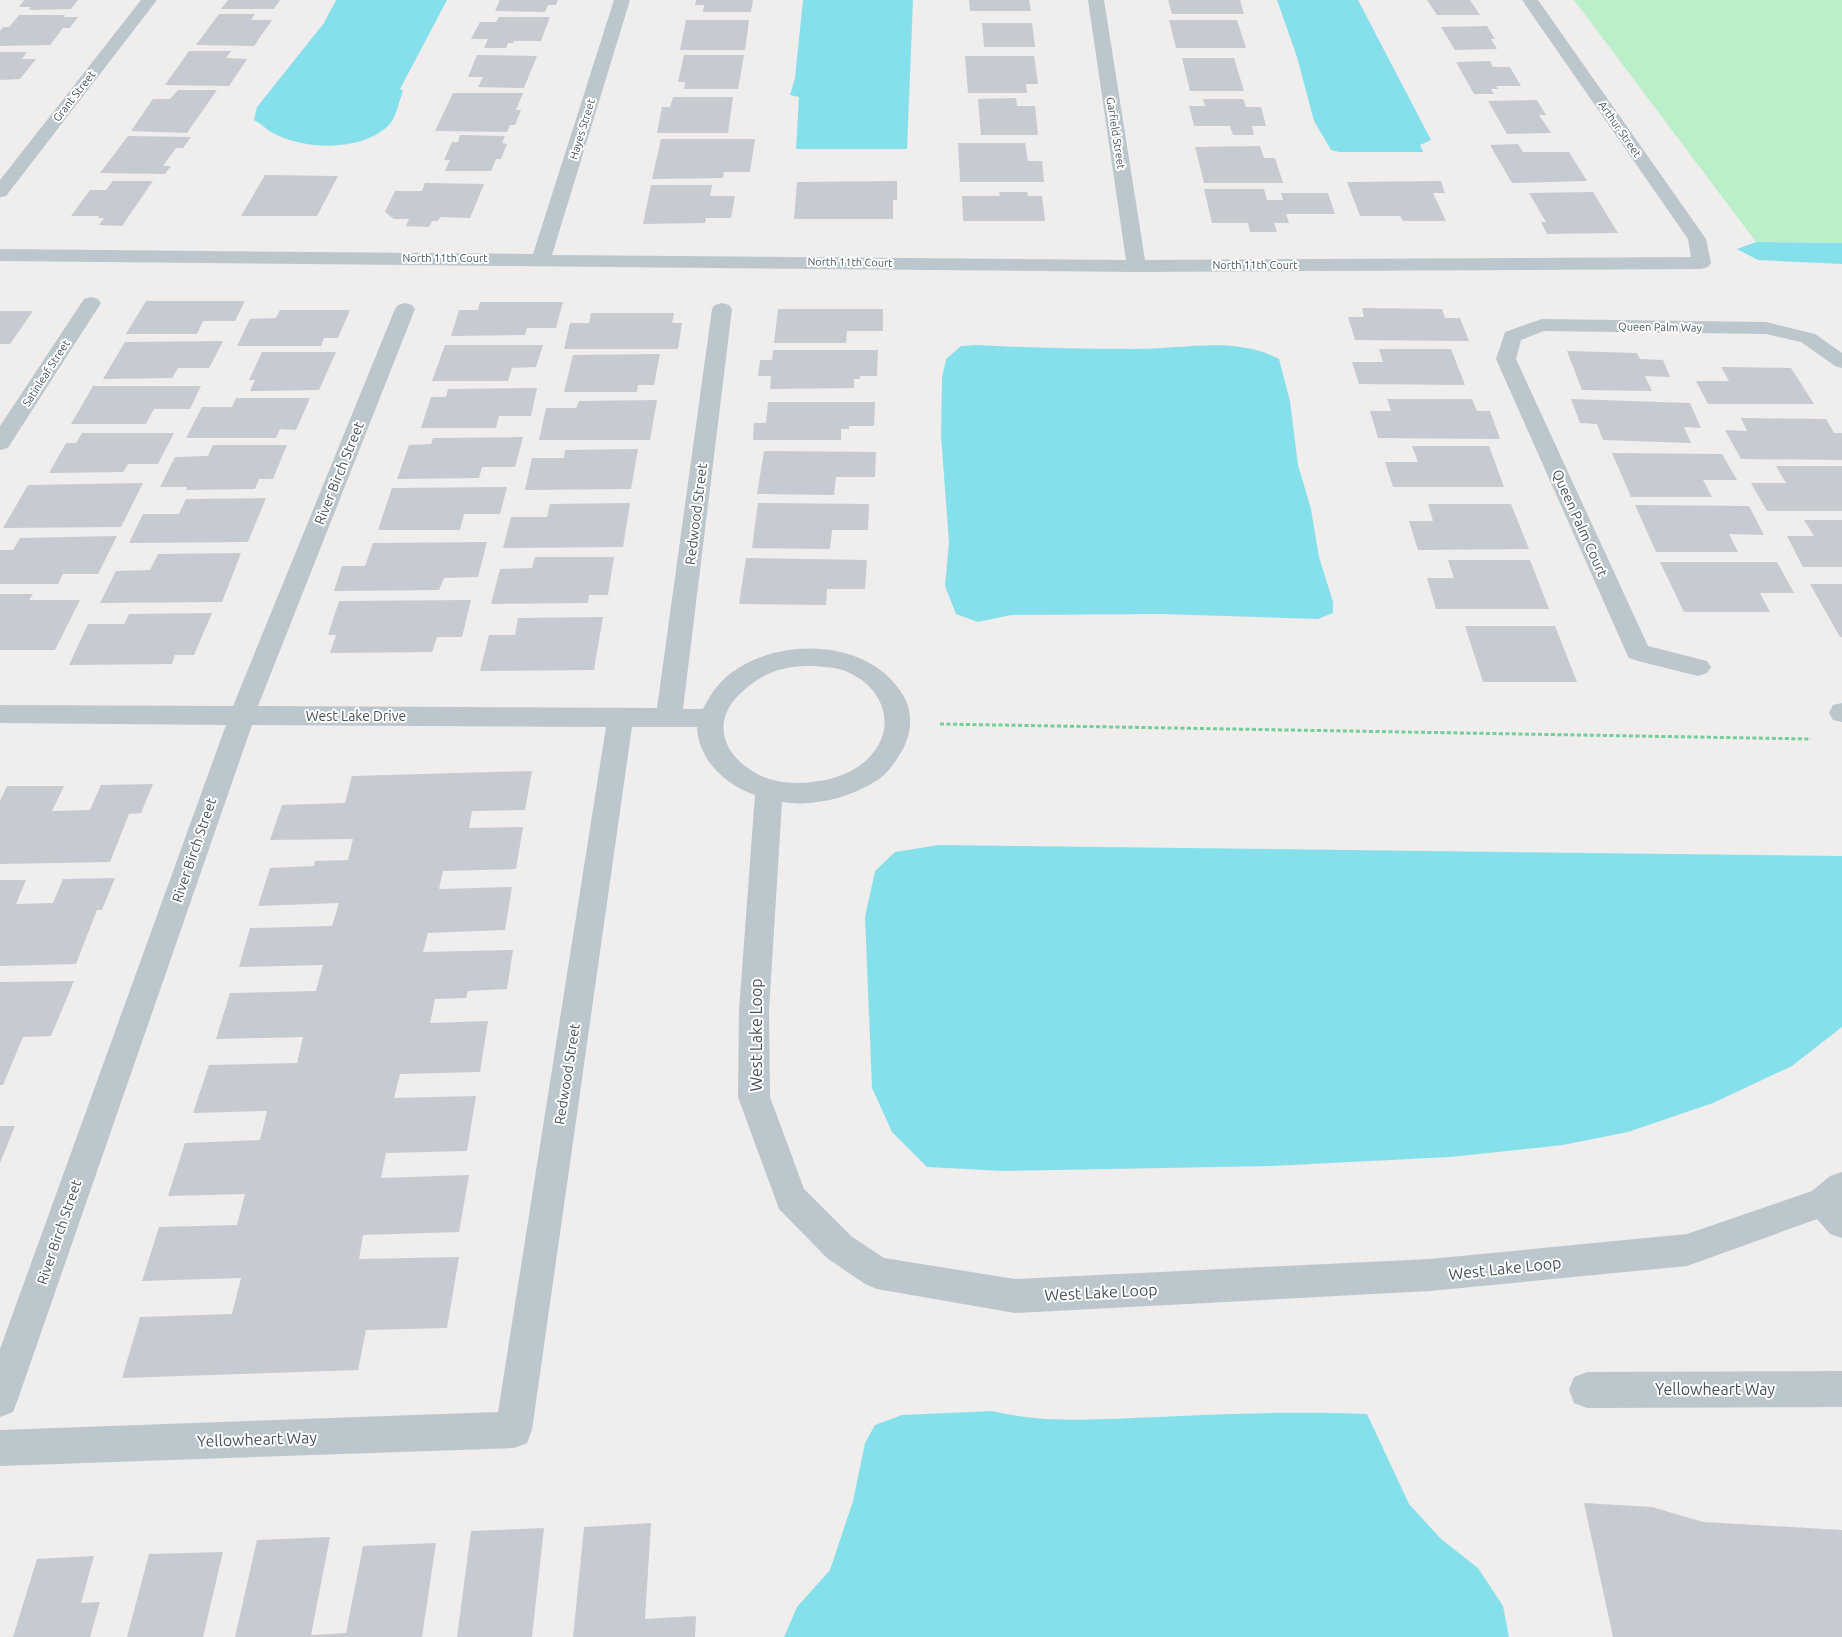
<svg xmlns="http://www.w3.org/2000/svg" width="1842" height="1637" viewBox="0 0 1842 1637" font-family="Ubuntu,sans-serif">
	<rect width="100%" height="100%" fill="#f0eded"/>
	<path fill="#baefca" d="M1574,0H1842V243L1756,242Z"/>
	<path fill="#86e0ec" d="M336,0H447L400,89L403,91C399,101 396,119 388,126C362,151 307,150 277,135C269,132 262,124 254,120L257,107L324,23Z
		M803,0H913L907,149H796L799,97L790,95L795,78Z
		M1277,0H1358L1431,140L1420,145L1423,152H1339L1331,150L1314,121L1297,57Z
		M1756,242L1842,243V264L1758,260L1737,249Z
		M977,345C1030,348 1084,349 1137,349C1185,349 1235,336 1279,359L1290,401L1298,465L1311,509L1319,557L1333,602V613L1318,619L1162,614L1011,615L978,622L956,614L945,586L949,542L941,436L942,378L946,359L961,346Z
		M939,845L1842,856V1027L1792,1066L1713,1103L1628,1132L1563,1145L1450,1157L1272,1166L1003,1171L927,1167L892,1132L872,1088L865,917L875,871L895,852Z
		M992,1411C1046,1424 1103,1419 1158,1417C1228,1414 1297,1411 1367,1414L1409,1504L1441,1539L1478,1568L1503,1606L1509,1637H784L797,1607L830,1570L853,1501L865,1443L875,1425L902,1415Z"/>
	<path fill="#c7cad0" d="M24,0H78L71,9L29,10L31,7H19Z
		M228,0H280L274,9H221Z
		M500,0H558L556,5H548L545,12L495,11Z
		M696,0H753L751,12H703L704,5H695Z
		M969,0H1029L1031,11H970Z
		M1168,0H1240L1244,14H1172Z
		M1427,0H1470L1480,15H1437Z
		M219,14H255L251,20H272L254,46L196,45Z
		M19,15H65L63,17H78L70,28H63L50,45L0,46V31L3,27H9Z
		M499,17H550L541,41H514L513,43H508L506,48H484L488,39H471L480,22H496Z
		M686,20H749L745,50H680Z
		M1169,20H1237L1246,48H1176Z
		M982,23H1032L1035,47H984Z
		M1487,26L1495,39H1491L1497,49L1455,50L1441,27Z
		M189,51H231L226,58L247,59L229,86L165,85Z
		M0,52H27L22,59H36L20,79L0,80Z
		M477,55L537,56L524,88L478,87L483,77H468Z
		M684,55H744L738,89H684L685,82H678Z
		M965,56H1034L1038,84H1026L1027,93H968Z
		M1182,58H1234L1244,91H1190Z
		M1490,61L1493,67H1510L1521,86H1496L1498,89H1491L1494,94H1474L1456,62Z
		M178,90H217L187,133L131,131L153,99H170Z
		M453,93H523L516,110H521L515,125H510L507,132L435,131Z
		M673,97H733L728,133H657L662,107H670Z
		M1016,98L1017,106H1035L1038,135H981L978,99Z
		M1203,99H1243L1246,107H1261L1266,126H1252L1254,135H1233L1230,126H1194L1189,106H1205Z
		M1537,100L1546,115H1539L1551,133L1507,134L1488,101Z
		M460,135L505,136L502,143L507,144L501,159H496L491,171H445L450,160H444L452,142H458Z
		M128,136L191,137L183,148H176L163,166H171L165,174L100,173Z
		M661,139H755L750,172H724L723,178L652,179Z
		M958,143H1025L1028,161H1042L1044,182H960Z
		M1518,144L1523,152H1569L1587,181L1512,183L1490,145Z
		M1260,146L1264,158H1275L1283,183H1204L1195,147Z
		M265,175L338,176L317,216H241Z
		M113,181H153L122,226L99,225L104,218H98L99,216H71L90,190H106Z
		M897,181V200H893V219H794L797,182Z
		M1441,181L1445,193H1433L1446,221H1403L1400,216H1360L1347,182Z
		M425,183L484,184L470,218L440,217L438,221H432L429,227L406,226L409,219H394L385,212L395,191H422Z
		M651,185H712L710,196H735L731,218H706L705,223L643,224Z
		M1204,189H1264L1267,200H1283L1281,193H1328L1335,214H1286L1289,223H1274L1277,232H1250L1248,223H1212Z
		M999,192H1027L1028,196H1042L1045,221H963L962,196H1000Z
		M1593,192L1618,233L1547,234L1541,222H1546L1529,193Z
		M146,301H245L235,321H203L197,334H126Z
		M480,302H563L556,328H527L525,335L451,336L459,310H478Z
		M1362,308L1442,309L1445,318H1460L1469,341L1355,340L1348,317H1364Z
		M778,309H883V331H847L846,343H774Z
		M280,310H350L338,338H324L321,346H237L250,319L276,318Z
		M0,311H33L10,344H0Z
		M591,313H674L672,323H682L678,349H564L570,323H589Z
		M223,341L209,368H178L172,378L103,379L125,342Z
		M445,345H543L536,367L512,368L508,381H432Z
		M1379,349H1451L1465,385L1359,384L1352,362H1383Z
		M773,350H878L877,376H860V379H854V388L770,389L771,376H758L760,360H772Z
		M1567,351L1637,353L1640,359L1663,360L1670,377L1645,376L1652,391L1582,390Z
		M262,352H336L319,390L250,391L255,380H249Z
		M660,354L654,385H638L637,392H564L573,355Z
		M1721,367L1791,368L1814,404H1708L1696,381H1729Z
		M93,386H201L190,409H154L146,424H71Z
		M537,388L531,416H499L496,428H421L431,397H446L448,389Z
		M236,398H310L296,430L280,429L276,438H186L202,407H232Z
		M1387,399H1472L1477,411H1490L1500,439L1378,438L1370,411H1391Z
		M1571,399L1690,403L1701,428L1684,427L1691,443L1603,440L1597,424L1580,423Z
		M657,400L650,440H539L546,408H576L579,401Z
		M768,402H875L874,426H849V429H841V440H753L754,423H766Z
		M1741,418L1826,419L1834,433H1842V460L1741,459L1725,430L1747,431Z
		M82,433H174L158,464H128L123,472L49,473L66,443H76Z
		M523,437L515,467H482L479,478L397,479L409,445L431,444L433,438Z
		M213,445H287L273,479H259L255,489L186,490L187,487H160L175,457L208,456Z
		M1412,446H1489L1504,487H1393L1385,462H1418Z
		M638,449L631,489L525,490L532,458H564L565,450Z
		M764,451L876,452L875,477H836L834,495L757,494Z
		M1612,453L1722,454L1737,480H1703L1712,497H1631Z
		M1776,466H1842V511H1767L1751,483H1786Z
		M143,483L121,527L3,528L28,485Z
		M507,487L500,514H464L460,530H378L392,488Z
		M266,498L248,542L129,543L143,514H179L186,499Z
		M630,503L623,547L503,548L511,517H547L550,504Z
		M758,503L869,504L868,530H832L830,549L752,548Z
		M1428,504H1511L1529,549L1418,550L1409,521H1433Z
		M1635,505L1749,506L1764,535L1729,534L1738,552H1656Z
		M1804,520H1842V567H1803L1787,536H1814Z
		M117,536L98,574H63L58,584H0V550H13L20,538Z
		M487,542L478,577L444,578L439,590L334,591L342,566H365L373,543Z
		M241,553L222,602L100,603L116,571L150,570L158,554Z
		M535,557H614L608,595H589L588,603L491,604L500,569L532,568Z
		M746,558L867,560L865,589H827L826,605L739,604Z
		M1448,560H1530L1549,609H1436L1427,578H1454Z
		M1660,562H1777L1794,593H1760L1770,612H1684Z
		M1810,584H1842V637H1840Z
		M0,594H33L29,600H80L55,650H0Z
		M471,600L462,637H437L432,652L330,653L336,635H328L339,601Z
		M212,613L194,655H175L172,664L69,665L88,624H124L129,614Z
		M603,617L594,670L480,671L489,635H515L518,618Z
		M1465,626H1555L1577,682H1483Z
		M532,771L525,810L472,811L469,828L523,827L516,869L443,871L439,889L512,887L505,930L428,933L423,952L513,950L507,989L468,991L466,998L435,999L430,1023L488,1021L480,1072L400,1074L394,1098L476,1096L467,1151L386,1153L381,1178L469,1175L459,1232L363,1235L359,1259L459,1257L447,1328L366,1330L358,1370L122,1378L140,1317L232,1314L241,1278L142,1281L159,1227L237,1225L245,1194L168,1196L185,1143L260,1140L267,1111L193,1113L209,1065L297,1063L303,1037L216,1039L230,993L316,991L323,965L239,967L250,928L332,926L339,903L258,906L270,868L314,866L315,861L348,860L353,839L270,840L282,805L345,803L352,776Z
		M153,784L141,813L129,814L110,862L0,864V801L7,786H64L52,811L90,810L101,785Z
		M115,878L102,910H97L76,964L0,966V880H26L16,904L53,903L63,879Z
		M74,981L51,1036L23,1037L3,1085H0V982Z
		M0,1126H15L0,1163Z
		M1584,1503L1652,1507L1703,1522L1842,1530V1637H1613Z
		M651,1523L645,1619L696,1616L695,1637H573L584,1527Z
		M544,1528L532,1637H457L471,1531Z
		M330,1537L311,1635L346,1633L363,1546L436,1543L422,1637H235L257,1540Z
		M223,1552L203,1637H127L149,1554Z
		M94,1556L81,1603L100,1602L90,1637H13L37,1559Z"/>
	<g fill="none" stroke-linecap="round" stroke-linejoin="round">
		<path stroke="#72cd98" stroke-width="3" stroke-dasharray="4 2.5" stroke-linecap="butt" d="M940,724L1811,739"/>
		<path fill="#bbc6cd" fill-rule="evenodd" d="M141,0H157L6,196L0,197V180Z
			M614,0H630L552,255L1126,260L1088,0H1104L1145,260L1691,257L1688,239L1522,0H1538L1706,239L1711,263L1708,267L1701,269L1136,272L0,261V249L533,254Z
			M91,297L98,299L101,303L11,443L8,448L0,450V426L84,299Z
			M405,303L412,305L415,309L258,706L657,708L712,309L715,305L722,303L729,305L732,309L683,709H703C710,695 718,683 731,673C780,636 870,639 903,695C913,712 912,732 903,749C895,762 889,773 876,781C849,798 813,807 782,802L769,1010L770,1097L804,1189L851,1236L884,1258L1015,1279L1430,1259L1687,1234L1812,1191L1830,1176L1842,1172V1238L1830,1234L1817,1219L1687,1266L1430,1291L1015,1313L877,1289L865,1284L827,1258L779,1209L738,1097L739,1010L755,795C725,785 698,759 697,727H632L532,1430L527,1443L514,1448L0,1466V1430L498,1412L606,727L252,725L18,1399L13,1412L0,1417V1349L226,725L0,723V705L233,706L395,309L398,305ZM813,666C822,667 831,667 839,669C878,680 900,721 872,754C860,769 838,779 819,781C802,784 783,784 766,778C726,762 706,723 743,691C754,681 768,672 783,669C793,666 803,666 813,666Z
			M1542,319L1766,322L1815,334L1842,353V368L1835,366L1801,342L1766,334L1544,331L1521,340L1516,359L1648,646L1707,661L1711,667L1707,673L1698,676L1638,661L1629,658L1626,652L1496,359L1505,332Z
			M1842,703V722L1833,720L1829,713L1833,705Z
			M1842,1371V1407L1587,1408L1574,1403L1569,1390L1574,1377L1587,1372Z"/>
	</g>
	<g text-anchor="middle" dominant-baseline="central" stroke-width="4" stroke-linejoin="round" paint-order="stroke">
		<g font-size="11" fill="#45525b" stroke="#fff">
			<text transform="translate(74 96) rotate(-52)">Grant Street</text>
			<text transform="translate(582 129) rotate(-73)">Hayes Street</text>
			<text transform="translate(1620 129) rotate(55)">Arthur Street</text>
			<text transform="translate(1116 133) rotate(81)">Garfield Street</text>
			<text x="445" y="258">North 11th Court</text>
			<text transform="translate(850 262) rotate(1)">North 11th Court</text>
			<text x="1255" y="265">North 11th Court</text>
			<text transform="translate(1660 327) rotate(1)">Queen Palm Way</text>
			<text transform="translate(46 373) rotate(-57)">Satinleaf Street</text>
		</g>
		<g font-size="14" fill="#45525b" stroke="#fff">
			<text transform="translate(339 473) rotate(-68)">River Birch Street</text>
			<text transform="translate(696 514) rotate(-83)">Redwood Street</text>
			<text transform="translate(1580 523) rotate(66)">Queen Palm Court</text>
			<text x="356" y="716">West Lake Drive</text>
			<text transform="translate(194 850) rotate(-71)">River Birch Street</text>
			<text transform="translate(567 1074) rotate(-81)">Redwood Street</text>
			<text transform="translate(59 1232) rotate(-71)">River Birch Street</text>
		</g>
		<g font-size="16" fill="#45525b" stroke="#fff">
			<text transform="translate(756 1035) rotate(-90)">West Lake Loop</text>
			<text transform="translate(1505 1268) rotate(-6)">West Lake Loop</text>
			<text transform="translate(1101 1292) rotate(-3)">West Lake Loop</text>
			<text x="1715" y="1389">Yellowheart Way</text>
			<text transform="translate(257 1439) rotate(-2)">Yellowheart Way</text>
		</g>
	</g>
</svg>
